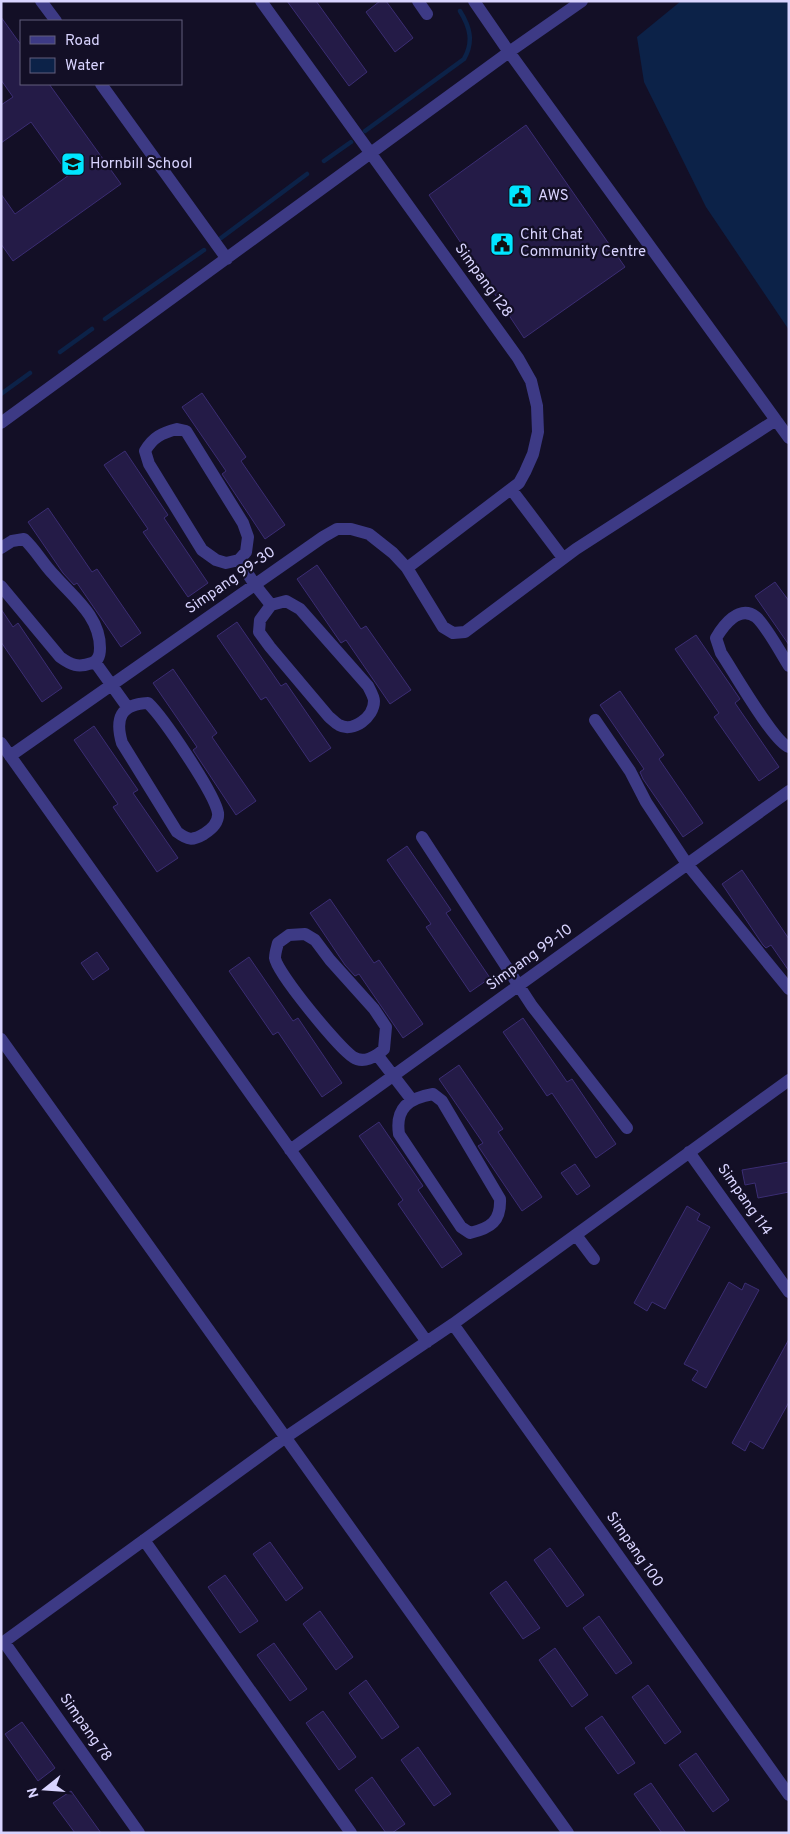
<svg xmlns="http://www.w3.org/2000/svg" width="790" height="1834" viewBox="0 0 790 1834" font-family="Overpass,sans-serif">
	<rect width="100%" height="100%" fill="#130f26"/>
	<path fill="#0c2248" d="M681,1H789V330L706,207L644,82L637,37Z"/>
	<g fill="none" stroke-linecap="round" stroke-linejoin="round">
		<path stroke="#0c2248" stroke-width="4.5" d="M365,131L464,59C474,42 470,27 460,11
			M324,161L351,142
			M221,238L307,174
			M105,319L204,250
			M60,352L92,329
			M1,394L30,373"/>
	</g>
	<path fill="#241b47" stroke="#3b2d73" d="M287,1H316L367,72L349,86Z
		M380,1H386L413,38L395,52L366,12Z
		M1,17L21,45V84H49L121,184L13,261L1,244V194L15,214L69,175L31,122L1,143V105L13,97L1,80Z
		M526,125L625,267L524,338L429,195Z
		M202,393L246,457L241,461L285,525L265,539L222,474L226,471L182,407Z
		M125,451L168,515L164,518L208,583L188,597L143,532L148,529L104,465Z
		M48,508L92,572L97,569L141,633L121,647L77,583L74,585L63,573L28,522Z
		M317,565L361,629L366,626L411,690L390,704L346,640L341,643L297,579Z
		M775,582L789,601V645L755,596Z
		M1,609L13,627L18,623L62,688L42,702L1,642Z
		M237,622L281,686L286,683L331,748L310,762L266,697L261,700L217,636Z
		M696,635L740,699L735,703L779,767L759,781L714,717L719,713L675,649Z
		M173,669L217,733L212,737L256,801L236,815L193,750L197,747L153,683Z
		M620,691L664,755L659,759L703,823L683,837L643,779L640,772L644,769L600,705Z
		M94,726L138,790L133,793L178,858L157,872L113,807L118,804L74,740Z
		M407,846L451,910L446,913L490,978L470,992L426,927L431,924L387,860Z
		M742,870L789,939V971L771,945L766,948L763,945L722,884Z
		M330,899L374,963L379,960L423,1024L403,1038L359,974L355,976L345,965L310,913Z
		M97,952L109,969L93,980L81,963Z
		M249,957L293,1021L298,1018L342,1083L322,1097L278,1032L273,1035L229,971Z
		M523,1018L567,1082L572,1079L616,1144L596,1158L552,1093L547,1096L503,1032Z
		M459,1065L503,1129L498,1132L542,1197L522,1211L478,1146L483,1143L439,1079Z
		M379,1122L423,1186L418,1190L462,1254L442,1268L398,1204L403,1200L359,1136Z
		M789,1162V1192L758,1198L755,1183L745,1185L742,1170Z
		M575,1164L590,1186L577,1195L561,1173Z
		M687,1206L700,1214L697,1220L710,1227L665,1309L652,1302L647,1311L634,1303Z
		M729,1282L742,1290L745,1283L759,1290L706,1388L692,1380L698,1371L684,1364Z
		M789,1339V1402L763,1449L750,1441L745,1451L732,1443Z
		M270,1542L303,1588L286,1601L253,1554Z
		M550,1548L584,1595L567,1607L534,1560Z
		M225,1575L258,1621L240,1633L208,1587Z
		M506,1581L540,1628L523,1639L490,1593Z
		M320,1611L353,1657L336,1670L303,1624Z
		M599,1616L632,1663L616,1674L583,1628Z
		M274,1643L307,1689L290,1701L257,1655Z
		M555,1648L588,1695L572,1707L539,1660Z
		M366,1680L399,1727L382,1739L349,1693Z
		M648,1685L681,1732L665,1744L632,1697Z
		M323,1711L356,1757L339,1770L306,1723Z
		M602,1716L635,1763L618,1774L585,1728Z
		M22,1722L55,1768L38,1781L5,1734Z
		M418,1747L451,1794L434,1806L401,1760Z
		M696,1753L729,1800L713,1812L679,1765Z
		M372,1777L405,1824L392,1833H386L355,1790Z
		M651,1783L686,1833H662L634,1794Z
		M71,1791L101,1833H75L53,1803Z"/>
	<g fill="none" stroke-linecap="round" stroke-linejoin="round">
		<path stroke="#3d3a85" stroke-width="12" d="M41,1L56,21
			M261,1L518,358L531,381L537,406L538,432L533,454L525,472L519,483L407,568
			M418,1L427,14
			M474,1L509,52L789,438
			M101,84L227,259
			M1,423L509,52L582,1
			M177,429L186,431L243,523L248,537L246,552L239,560L226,563L216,560L202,550L149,464L145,451C153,437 162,433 177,429Z
			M511,489L563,558
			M1,548L12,541L24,539C36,550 43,564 54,575C73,597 100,616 100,648C100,655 98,661 92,663C78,668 71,665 60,657L1,586
			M239,560L255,585L271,605
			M286,601L300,609L368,686C370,690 374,697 374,701C374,717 353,733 339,725C335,723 332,719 329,717L270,647L259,632L260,620L271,605Z
			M95,662L128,708
			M789,666C782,655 765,624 756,617C739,604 723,626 716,638L721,653C732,669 774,743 789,747
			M148,703C163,717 215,794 218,813C219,822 212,829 204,834C192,841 188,840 177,832L122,743C115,719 120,704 148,703Z
			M595,720L630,771L646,802L687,864L789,989
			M1,743L427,1342
			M10,756L323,537L337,529H351L369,534L393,553L407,568L443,627L453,633L465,632L576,549L776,420
			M422,837L532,1006L627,1128
			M305,934L315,940L330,960L374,1009L386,1027L384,1049C376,1057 363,1064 353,1057C339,1048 277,973 275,958C275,953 277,947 278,943L289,935Z
			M1,1039L568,1833
			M378,1056L412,1100
			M433,1094L442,1101L500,1199C501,1221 491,1228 470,1233L461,1227L399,1134C395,1108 409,1098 433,1094Z
			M290,1150L789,791
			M689,1152L789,1292
			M576,1235L594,1259
			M453,1324L789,1795
			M144,1540L351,1833
			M4,1642L139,1833
			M1,1644L286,1437L453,1324L789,1080"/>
	</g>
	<defs>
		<g id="school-square" transform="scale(1.25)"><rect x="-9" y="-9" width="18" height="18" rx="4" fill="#00e5ff" stroke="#130f26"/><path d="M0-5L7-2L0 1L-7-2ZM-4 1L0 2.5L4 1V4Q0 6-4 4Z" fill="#111"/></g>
		<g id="civic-square" transform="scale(1.25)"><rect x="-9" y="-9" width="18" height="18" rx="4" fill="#00e5ff" stroke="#130f26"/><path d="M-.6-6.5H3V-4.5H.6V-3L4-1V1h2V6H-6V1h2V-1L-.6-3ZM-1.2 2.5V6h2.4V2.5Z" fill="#111"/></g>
	</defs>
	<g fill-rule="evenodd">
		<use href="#school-square" x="73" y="164"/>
		<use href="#civic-square" x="520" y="196"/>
		<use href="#civic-square" x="502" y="244"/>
	</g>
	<g text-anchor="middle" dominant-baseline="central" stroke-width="4.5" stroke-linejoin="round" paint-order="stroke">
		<g font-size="15" fill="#d9d4ff" stroke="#130f26" text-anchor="start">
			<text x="90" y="164">Hornbill School</text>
			<text x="538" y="196">AWS</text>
			<text x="520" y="235">Chit Chat<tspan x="520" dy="17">Community Centre</tspan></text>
		</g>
		<g font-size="15" fill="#d9d4ff" stroke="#130f26">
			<text transform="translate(483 281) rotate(54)">Simpang 128</text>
			<text transform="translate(231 581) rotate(-35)">Simpang 99-30</text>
			<text transform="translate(530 958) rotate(-36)">Simpang 99-10</text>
			<text transform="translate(744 1200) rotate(55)">Simpang 114</text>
			<text transform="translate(634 1550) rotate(55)">Simpang 100</text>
			<text transform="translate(85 1728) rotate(55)">Simpang 78</text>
		</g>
	</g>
	<rect width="790" height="1834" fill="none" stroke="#d9d4ff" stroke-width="5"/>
	<rect x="20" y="20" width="162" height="65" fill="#130f26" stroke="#625e7d"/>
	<rect x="30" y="36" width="25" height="8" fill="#3d3a85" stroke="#625e7d"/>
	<text x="65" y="45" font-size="15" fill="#d9d4ff">Road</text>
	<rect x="30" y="58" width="25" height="15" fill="#0c2248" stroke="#625e7d"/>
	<text x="65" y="70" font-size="15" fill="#d9d4ff">Water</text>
	<g transform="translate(45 1789) rotate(253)" stroke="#130f26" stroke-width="4" paint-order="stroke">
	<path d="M0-4L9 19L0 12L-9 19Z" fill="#d9d4ff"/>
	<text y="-8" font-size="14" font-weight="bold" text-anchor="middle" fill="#d9d4ff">N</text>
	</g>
</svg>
